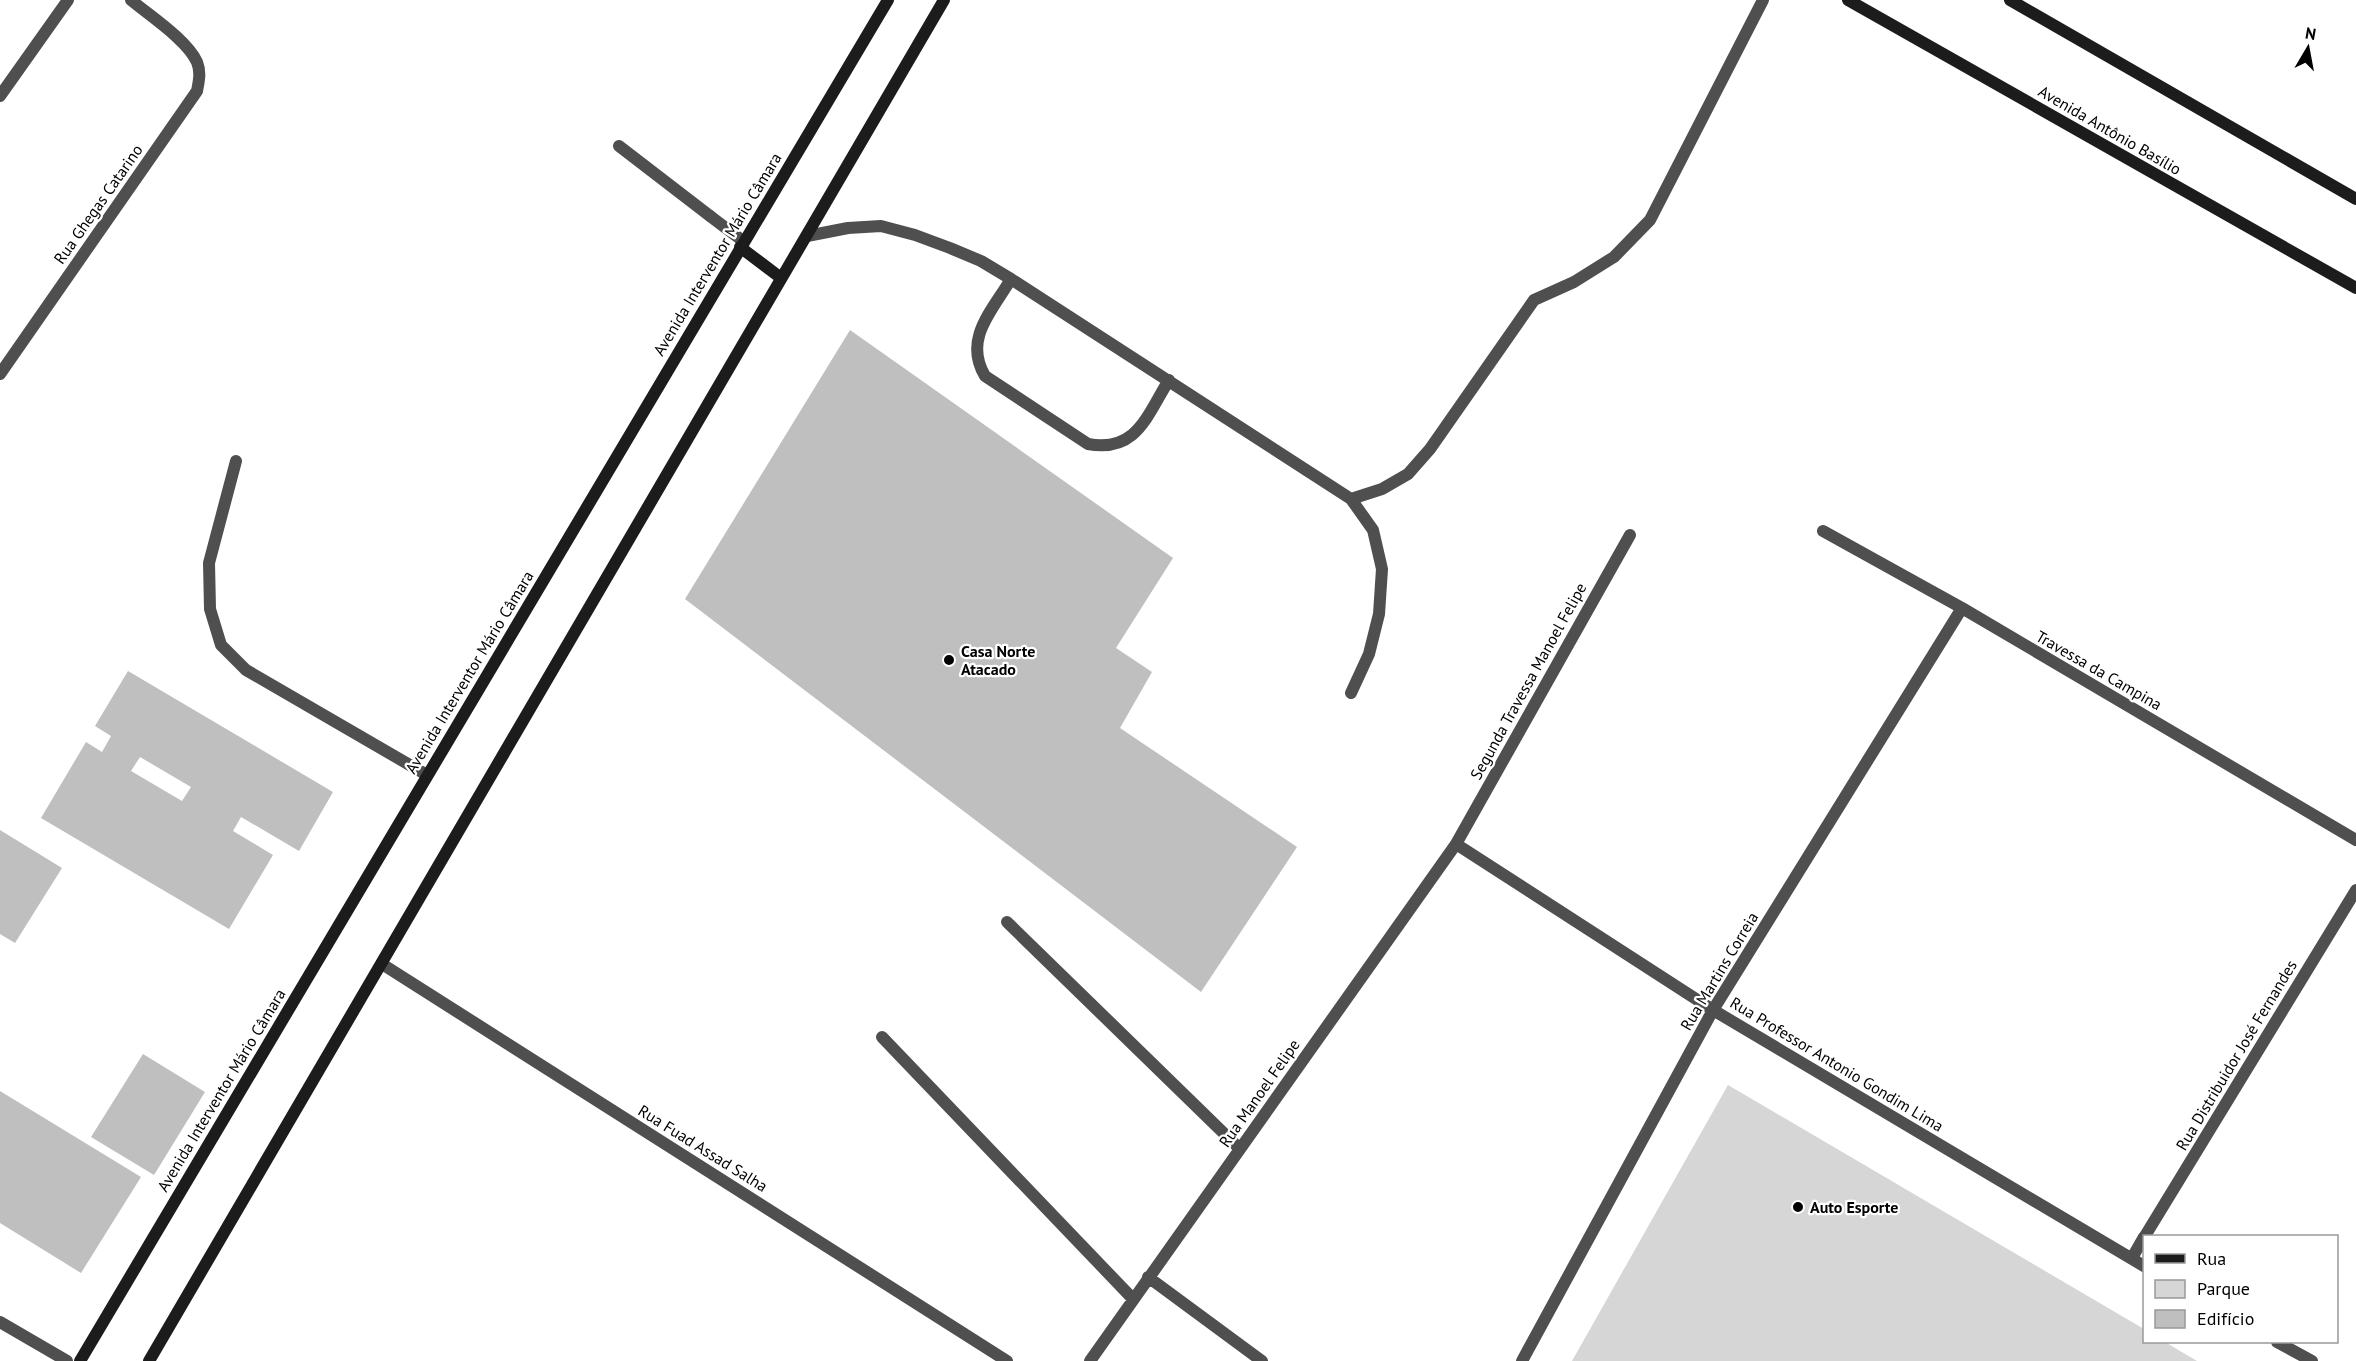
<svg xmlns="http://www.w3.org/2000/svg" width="2356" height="1361" viewBox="0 0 2356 1361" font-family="'PT Sans',sans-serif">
	<rect width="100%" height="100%" fill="#fff"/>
	<path fill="#d6d6d6" d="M1728,1085L2144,1329V1342H2165L2197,1361H1572Z"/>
	<path fill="#bfbfbf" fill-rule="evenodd" d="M850,330L1173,558L1116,648L1152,672L1120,728L1297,847L1201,992L685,599Z
		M128,671L333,792L299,851L241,817L233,831L273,855L229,929L41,818L86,742L102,752L111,736L95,726ZM140,757L191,787L182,801L131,771Z
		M0,830L62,868L15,943L0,934Z
		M143,1054L205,1092L154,1175L91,1137Z
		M0,1091L141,1177L81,1273L0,1223Z"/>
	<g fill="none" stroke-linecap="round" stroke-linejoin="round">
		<path stroke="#4f4f4f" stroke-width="12" d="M619,146L710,216
			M807,236L848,228L881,226L915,235L950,248L981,261L1011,279L1351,499L1373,530L1382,569L1379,614L1369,654L1351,693
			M1011,279C992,311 963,339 985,376L1088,444C1137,453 1147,415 1169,380
			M236,461L209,563L210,609L221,645L246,670L427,775
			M1351,499L1382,489L1408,474L1430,449L1534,300L1574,282L1614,257L1650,220L1763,0"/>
		<path stroke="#4f4f4f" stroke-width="12" d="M0,96L68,0
			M710,216L743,241
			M0,374L197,91C199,81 201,72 197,62C187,40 150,16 131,0
			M1823,531L1962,608L2356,840
			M1456,844L1713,1010L2144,1266
			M1007,922L1240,1149
			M382,964L1007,1361
			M882,1037L1133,1299
			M2145,1236L2356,890
			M2132,1258L2144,1237
			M1148,1277L1262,1361
			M2277,1342L2312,1361
			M1090,1361L1456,844L1630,535
			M1522,1361L1713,1010L1962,608"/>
		<path stroke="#4f4f4f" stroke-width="12" d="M0,1322L67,1361"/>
		<path stroke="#1c1c1c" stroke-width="12" d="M1848,0L2356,288
			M2010,0L2356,199
			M740,247L781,278
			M80,1361L888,0
			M149,1361L944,0"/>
	</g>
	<g fill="#000" stroke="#fff" stroke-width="2">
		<circle cx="949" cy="660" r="6"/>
		<circle cx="1798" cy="1207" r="6"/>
	</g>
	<g text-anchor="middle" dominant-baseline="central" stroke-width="4.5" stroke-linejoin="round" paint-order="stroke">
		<g font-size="16" fill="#000" stroke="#fff">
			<text transform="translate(2110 130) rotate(30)">Avenida Antônio Basílio</text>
			<text transform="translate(98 204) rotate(-55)">Rua Ghegas Catarino</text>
			<text transform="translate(717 254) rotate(-59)">Avenida Interventor Mário Câmara</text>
			<text transform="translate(2099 670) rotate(30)">Travessa da Campina</text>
			<text transform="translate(469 672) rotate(-59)">Avenida Interventor Mário Câmara</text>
			<text transform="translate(1528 681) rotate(-61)">Segunda Travessa Manoel Felipe</text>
			<text transform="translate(1719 971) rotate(-59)">Rua Martins Correia</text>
			<text transform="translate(2236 1055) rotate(-59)">Rua Distribuidor José Fernandes</text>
			<text transform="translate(1837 1064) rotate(31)">Rua Professor Antonio Gondim Lima</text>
			<text transform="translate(221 1090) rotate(-59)">Avenida Interventor Mário Câmara</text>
			<text transform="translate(1259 1093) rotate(-55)">Rua Manoel Felipe</text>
			<text transform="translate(703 1148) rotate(32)">Rua Fuad Assad Salha</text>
		</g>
		<g font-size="16" font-weight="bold" fill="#000" stroke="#fff" text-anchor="start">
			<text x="961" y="651">Casa Norte<tspan x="961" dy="18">Atacado</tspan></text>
			<text x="1810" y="1207">Auto Esporte</text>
		</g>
	</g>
	<rect x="2143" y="1235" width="195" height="108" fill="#ffffff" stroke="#999999" stroke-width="1.5"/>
	<rect x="2155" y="1254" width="30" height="9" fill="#1c1c1c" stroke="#999999" stroke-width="1.5"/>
	<text x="2197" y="1265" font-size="18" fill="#000000">Rua</text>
	<rect x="2155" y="1280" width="30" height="18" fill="#d6d6d6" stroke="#999999" stroke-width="1.5"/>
	<text x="2197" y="1295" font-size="18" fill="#000000">Parque</text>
	<rect x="2155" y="1310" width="30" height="18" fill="#bfbfbf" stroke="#999999" stroke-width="1.5"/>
	<text x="2197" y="1325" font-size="18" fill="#000000">Edifício</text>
	<g transform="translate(2308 48) rotate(10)" stroke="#ffffff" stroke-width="4.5" paint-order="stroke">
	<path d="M0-4.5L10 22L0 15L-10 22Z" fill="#000000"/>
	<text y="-9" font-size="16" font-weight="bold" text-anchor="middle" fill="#000000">N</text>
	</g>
</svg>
